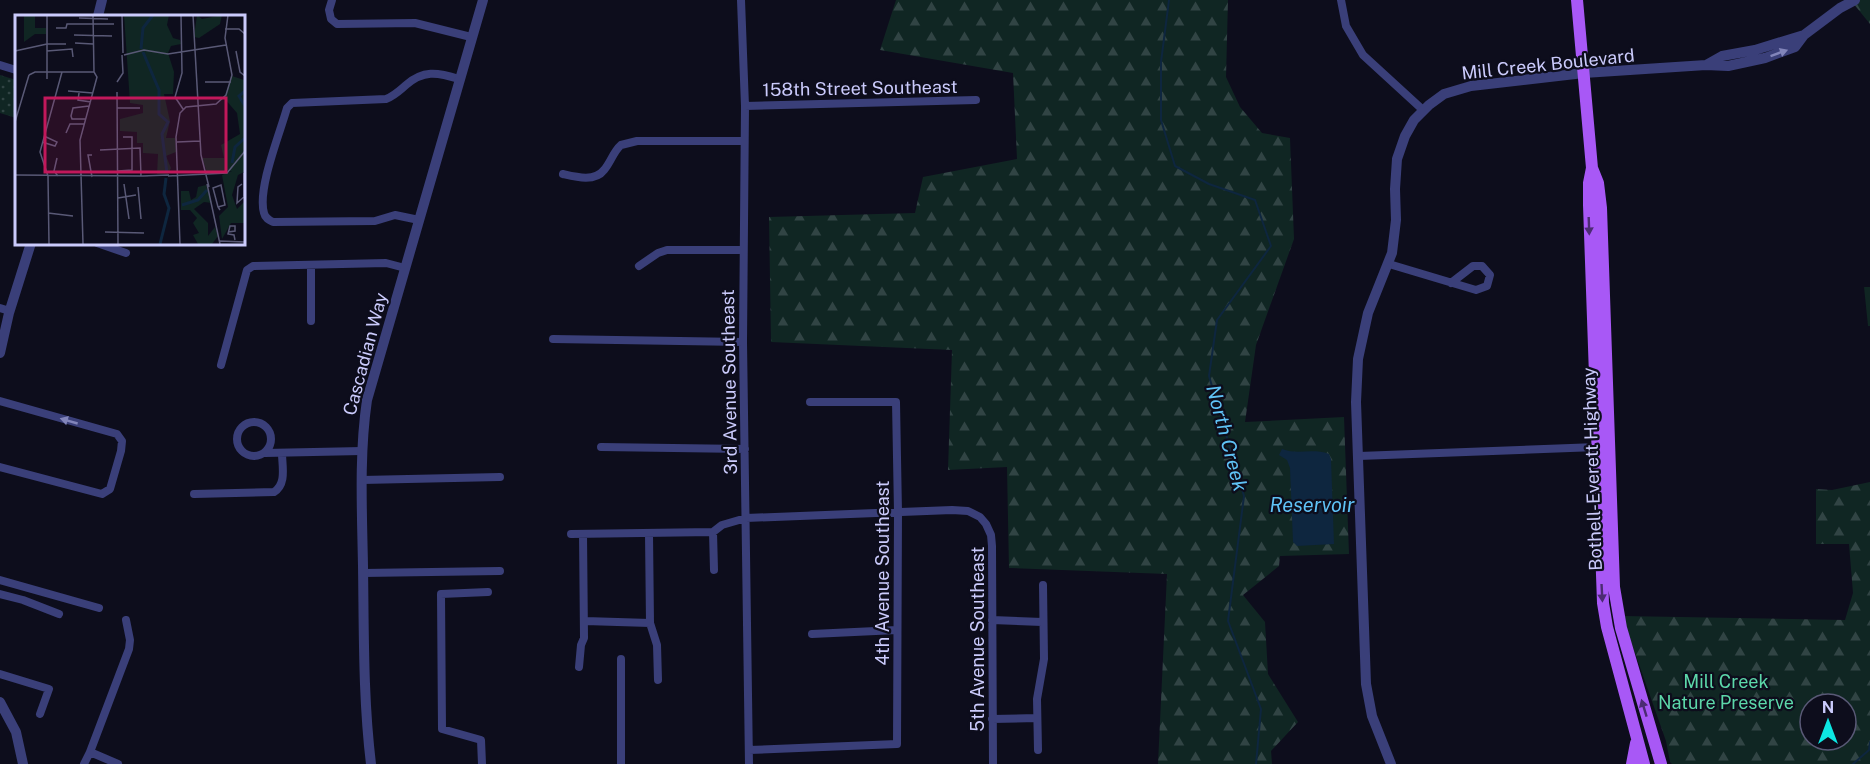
<svg xmlns="http://www.w3.org/2000/svg" width="1870" height="764" viewBox="0 0 1870 764" font-family="'Public Sans',sans-serif">
	<defs>
		<pattern id="grass-dots" width="8" height="8" patternUnits="userSpaceOnUse" patternTransform="scale(1.5)"><rect width="8" height="8" fill="#102623"/><path d="M2 2h.1M6 6h.1" fill="none" stroke="#314444" stroke-width="1.8" stroke-linecap="round"/></pattern>
		<pattern id="forest-firs" width="22" height="20" patternUnits="userSpaceOnUse" patternTransform="scale(1.5)"><rect width="22" height="20" fill="#102623"/><path d="M5 1l3.5 6h-7zM16 11l3.5 6h-7z" fill="#314444"/></pattern>
	</defs>
	<rect width="100%" height="100%" fill="#0d0d1c"/>
	<path fill="url(#grass-dots)" d="M0,75L16,80V118L0,113Z"/>
	<path fill="url(#forest-firs)" fill-rule="evenodd" d="M896,0H1228L1226,77L1240,107L1262,133L1290,138L1294,239L1256,345L1245,422L1344,417L1349,554L1280,556L1279,566L1243,595L1265,622L1268,674L1298,722L1271,751L1272,764H1158L1167,574L1009,568L1007,467L948,470L952,350L771,342L769,217L915,213L923,177L1017,159L1013,73L880,50Z
		M1855,0H1870V24L1853,3Z
		M1870,482V764H1672L1670,762L1666,741L1622,616L1845,620L1853,593L1849,544H1816V489L1832,490ZM1810,704H1846V740H1810Z"/>
	<path fill="#102623" d="M1864,287H1870V326H1868Z"/>
	<path fill="#0e263f" d="M1282,449C1297,455 1313,448 1329,454L1331,459L1334,544L1297,546L1293,542L1290,468L1287,460L1279,455Z"/>
	<g fill="none" stroke-linecap="round" stroke-linejoin="round">
		<path stroke="#0e263f" stroke-width="2" d="M1169,0L1161,62V120L1175,166L1209,184L1255,200L1271,246L1217,320L1209,376L1244,496L1228,621L1261,709L1256,764
			M1853,764L1869,750L1870,742"/>
		<path stroke="#3a3f79" stroke-width="8" d="M332,0L329,10L331,19L337,24L415,23L471,37
			M741,0L745,106L743,342L749,764
			M1341,0L1346,26L1363,55L1423,110
			M0,65L16,70
			M745,106L976,100
			M563,174C576,177 595,182 604,170C611,162 613,152 621,145L637,141H744
			M419,220L395,215L375,221L273,222C269,220 265,218 264,213C257,189 280,133 287,108L292,103L386,99C394,96 399,91 406,85C423,70 437,72 459,79
			M97,243L126,253
			M1389,264L1399,267L1476,290L1487,286L1490,275L1482,266H1473L1451,283
			M639,266L658,253L667,250H743
			M0,308L10,311
			M311,321V265
			M553,339L743,342
			M221,365L247,270L253,266L386,263L405,268
			M0,401L117,434L122,441L121,451L110,489L102,494L0,467
			M237 439a17 17 0 1 1 34 0a17 17 0 1 1-34 0Z
			M601,447L745,449
			M265,453L362,451
			M1359,456L1597,447
			M362,480L500,477
			M194,494L274,492C287,484 282,466 282,453
			M713,532L714,570
			M571,534L713,532L722,525L746,518L952,510L968,511L980,517L986,524L991,535L992,546L993,764
			M649,534L650,623L657,645L658,680
			M363,573L500,571
			M0,580L99,608
			M0,594L23,600L59,614
			M992,620L1042,622
			M585,621L650,623
			M812,634L897,630
			M621,659V764
			M579,667L581,645L584,638L583,534
			M0,674L49,689L40,714
			M992,719L1037,718
			M749,750L897,744L898,512L896,402H810
			M1038,750L1037,699L1044,659L1043,585
			M84,764L90,752
			M118,764L90,752L129,649L130,640L126,620
			M482,764L481,740L442,729L441,594L488,592"/>
		<path stroke="#3a3f79" stroke-width="10" d="M98,16L102,0
			M1706,65L1722,56L1755,50L1804,35
			M0,353L9,313L31,243
			M0,702L16,732L23,764
			M371,764C363,698 364,632 363,566C362,511 359,455 367,400L483,0
			M1391,764L1372,716L1366,684L1356,402L1358,359L1368,313L1392,253L1396,220L1395,189L1397,159L1405,136L1414,120L1429,105L1444,94L1471,86L1584,73L1706,65L1728,66L1765,58L1795,47L1804,35L1840,8L1855,0"/>
		<path stroke="#a858f6" stroke-width="12" d="M1577,0L1592,168L1589,183V205L1603,603L1607,627L1644,764
			M1592,168L1598,183L1601,208L1614,587L1621,628L1661,764
			M1632,764L1636,743"/>
	</g>
	<defs><path id="oneway-solid" d="M-6-.8H1V-3.2L6.5 0L1 3.2V.8H-6Z" transform="scale(1.5)"/></defs>
	<g fill="#8285ba">
		<use href="#oneway-solid" transform="translate(1779 53) rotate(-20)"/>
		<use href="#oneway-solid" transform="translate(69 421) rotate(-164)"/>
	</g>
	<g fill="#4b2b73">
		<use href="#oneway-solid" transform="translate(1589 226) rotate(88)"/>
		<use href="#oneway-solid" transform="translate(1602 593) rotate(87)"/>
		<use href="#oneway-solid" transform="translate(1644 708) rotate(-107)"/>
	</g>
	<g text-anchor="middle" dominant-baseline="central" stroke-width="4.5" stroke-linejoin="round" paint-order="stroke">
		<g font-size="18" fill="#cbcbfc" stroke="#0d0d1c">
			<text transform="translate(1548 64) rotate(-6)">Mill Creek Boulevard</text>
			<text transform="translate(860 88) rotate(-1)">158th Street Southeast</text>
			<text transform="translate(365 354) rotate(-75)">Cascadian Way</text>
			<text transform="translate(729 382) rotate(-91)">3rd Avenue Southeast</text>
			<text transform="translate(1592 469) rotate(-92)">Bothell-Everett Highway</text>
			<text transform="translate(882 573) rotate(-90)">4th Avenue Southeast</text>
			<text transform="translate(977 639) rotate(-90)">5th Avenue Southeast</text>
		</g>
		<g font-size="18" fill="#5cd7a9" stroke="#0d0d1c">
			<text x="1726" y="681">Mill Creek<tspan x="1726" dy="21">Nature Preserve</tspan></text>
		</g>
		<g font-size="20" font-style="italic" fill="#5fc2f6" stroke="#0d0d1c">
			<text transform="translate(1227 438) rotate(75)">North Creek</text>
			<text x="1312" y="505">Reservoir</text>
		</g>
	</g>
	<g transform="translate(15 15)">
		<rect width="230" height="230" fill="#0d0d1c"/>
		<path d="M9,0H20V13H31V19H20L9,27Z" fill="#102623"/>
		<path d="M109,0H154L152,10L158,23L165,25L166,29L156,31L153,38L159,57L158,79H149L155,106L151,123H160L161,137L151,141L156,153L153,159H142L143,139L128,138V128H122V117L105,116V104L128,98V90L115,88ZM182,0L187,4L207,0L205,9L184,23L179,22ZM217,61L229,65V157L223,160L217,180L222,194L229,187V208H216L207,224L204,201L213,192L207,160L217,156L192,157L187,143H209L206,130L225,119L222,98L209,83ZM191,170L197,188L189,187L179,194L193,208V221L200,212L203,221L197,229H183L178,220L184,218L178,208L182,203L175,195H166V176H174L176,185L181,182L183,172Z" fill="#102623"/>
		<path fill="none" stroke="#0e263f" stroke-width="3" d="M126,34L128,13L138,0M128,37L144,75V99L153,107L147,119L152,158M230,76L224,81L230,91M217,148L220,132L230,123M167,190L183,185L192,175M145,229L154,193L149,179L151,163"/>
		<path fill="none" stroke="#595976" stroke-width="1.5" d="M107,0L108,38M166,0L167,58L160,82L168,94M178,0L186,140L194,172M64,3L93,4M78,9H99M41,13H51L52,9H78M210,14H224L230,19M59,20L97,21M60,28L78,29M32,29H51M0,36L32,29M32,36L57,34L58,42M221,36L225,57L230,61M109,40L129,35L153,39L211,30M14,60L20,57H79M32,64V0M102,67L108,58L107,40M190,67H216M53,76L78,78M102,77L103,229M64,78L63,85L76,87M102,93H125M71,104H57L56,101L58,93L74,91M0,107L14,60M51,118L55,109H69M27,127L40,131L42,127L29,121M162,127L185,126M85,135L125,133L126,161M42,143L39,156L43,161M103,156L117,155V122H108M0,160L130,161M127,161L154,160M153,161L212,158L230,136M77,162L73,140H77M109,169L114,204M192,169L205,229M227,169L223,172L222,188L230,181M123,172L126,204M229,181V158M103,183L121,180M203,192L210,190L206,170L198,173L203,192L205,195M33,198L58,201M90,217L129,218M213,217L220,216V211H215L213,219L219,220L220,225M205,226L230,227M34,229L33,161L25,137L47,57M68,229L65,125L82,62L79,57L78,0M165,229L161,122L165,98L171,92L201,89L211,80L217,60L210,23L213,0"/>
		<path fill="#c2185b" fill-opacity="0.15" stroke="#c2185b" stroke-width="3" d="M30,83H211V157H30Z"/>
		<rect width="230" height="230" fill="none" stroke="#cbcbfc" stroke-width="3"/>
	</g>
	<g transform="translate(1828 722)"><circle r="28" fill="#0d0d1c" stroke="#595976" stroke-width="1.5"/>
	<path d="M0-4.5L10 22L0 15L-10 22Z" fill="#0de6e2"/>
	<text y="-9" font-size="16" font-weight="bold" text-anchor="middle" fill="#cbcbfc">N</text>
	</g>
</svg>
